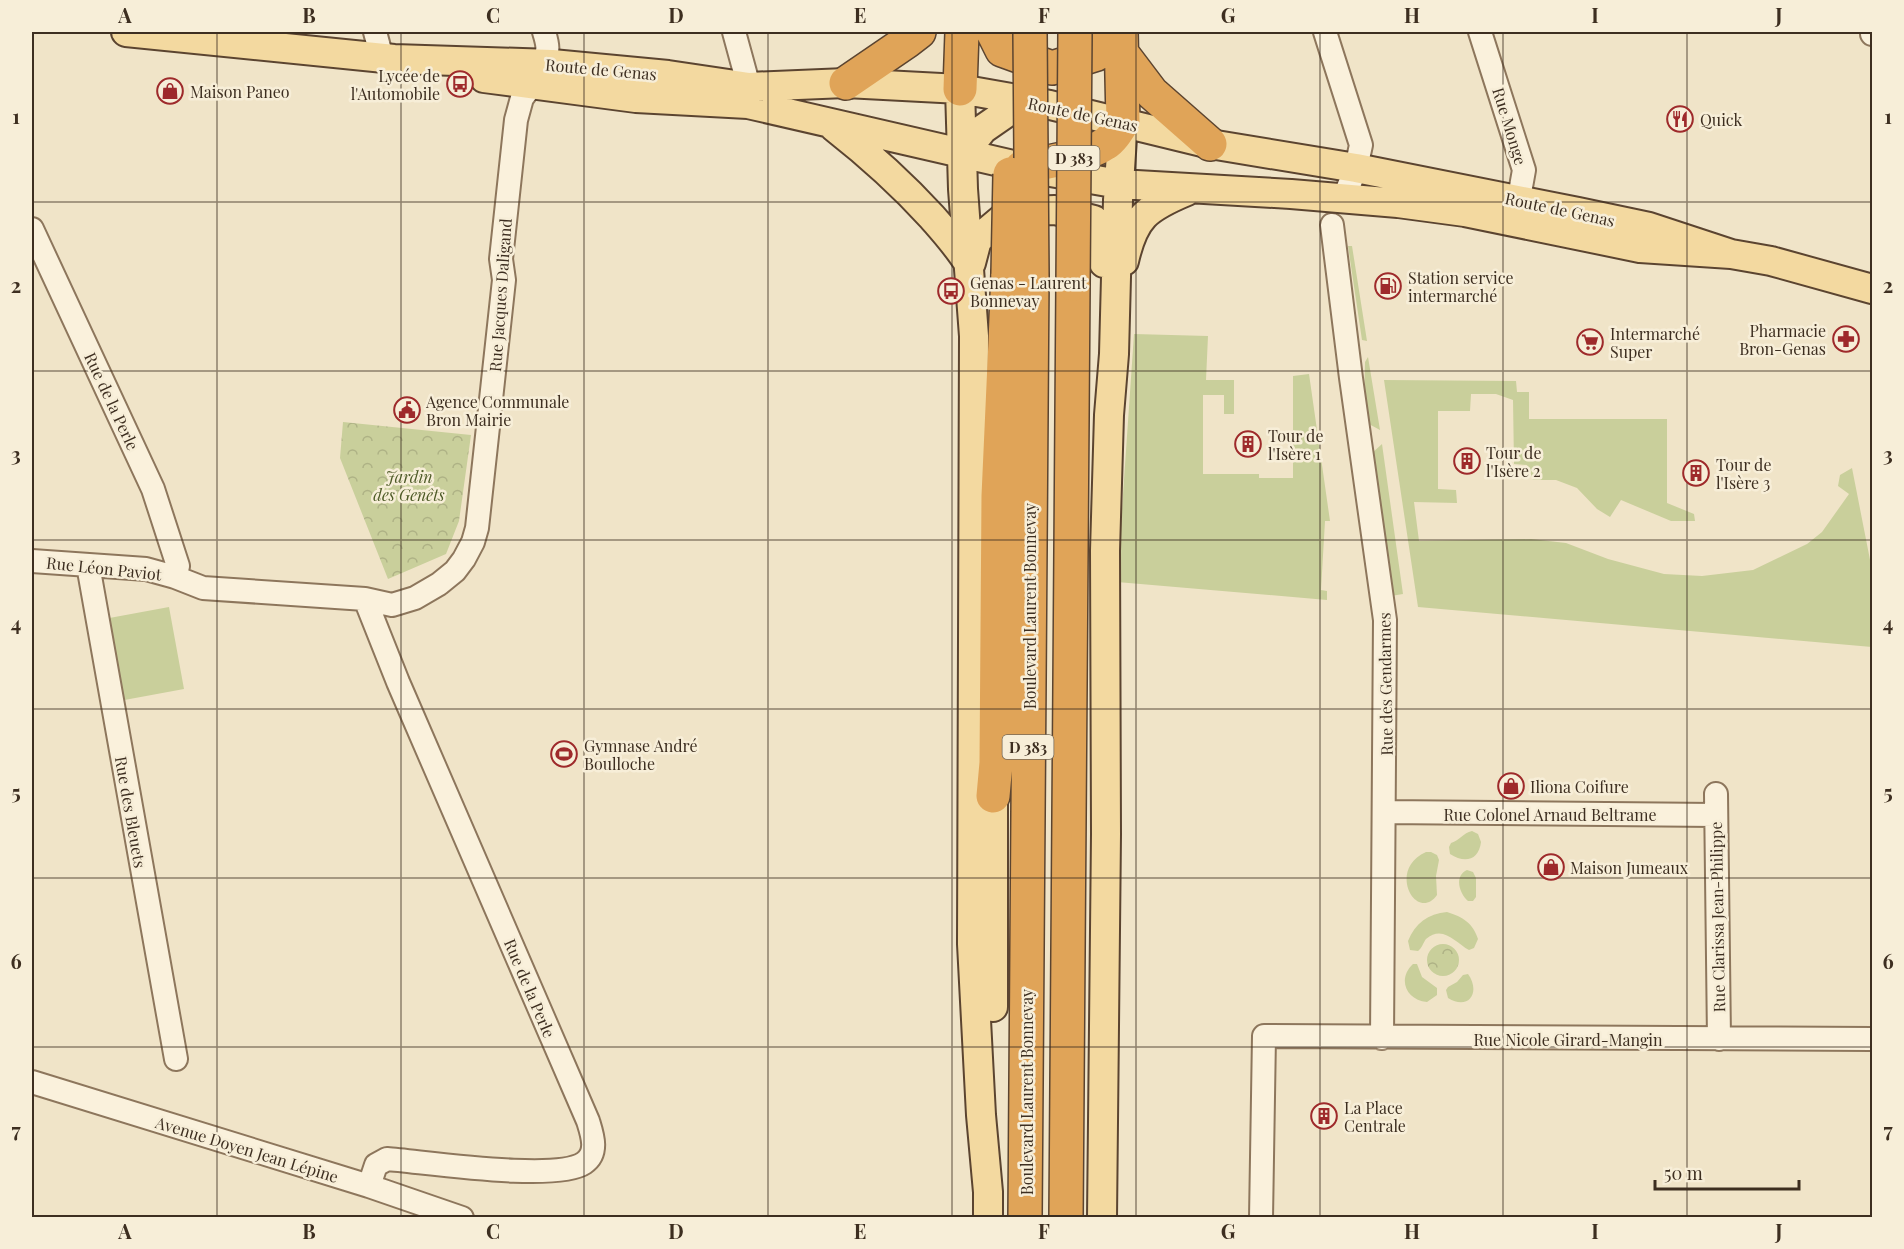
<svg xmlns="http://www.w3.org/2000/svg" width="1904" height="1249" viewBox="0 0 1904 1249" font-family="'Playfair Display',serif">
	<defs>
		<pattern id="park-crowns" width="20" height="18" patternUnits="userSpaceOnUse" patternTransform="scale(1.5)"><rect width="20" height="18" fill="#c9cf9b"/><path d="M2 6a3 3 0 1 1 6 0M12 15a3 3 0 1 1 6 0" fill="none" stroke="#aeb285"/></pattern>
	</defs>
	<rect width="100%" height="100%" fill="#f0e4c8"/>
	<path fill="#c9cf9b" d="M1348,246H1352L1367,341L1362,340Z
		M1134,334L1208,336L1206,380H1234V414H1224V395H1203V474H1259V478H1293V376L1309,374L1330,521H1325L1321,590L1327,591V600L1117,582Z
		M1368,357L1380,430L1367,423L1364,406L1365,362Z
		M1384,380L1516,381L1517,392H1529V419H1667V503L1694,514L1695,521H1671L1621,500L1610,517L1597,509L1577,488L1556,480H1533L1527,465L1514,464L1513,400L1496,394H1471L1470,411H1438V489L1456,490L1457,503L1414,502L1419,541L1531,539L1566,543L1608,559L1664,574L1702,576L1753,570L1807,544L1822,532L1849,494L1838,486L1840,475L1852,468L1872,570V647L1418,607Z
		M1382,444L1403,594L1391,596L1371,454Z
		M169,607L184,689L119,701L104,619Z
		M1472,831L1478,834L1481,842C1479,860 1465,864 1450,854L1449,847L1451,843C1460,840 1463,833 1472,831Z
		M1426,852H1431L1437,855L1439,860L1436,876L1437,895C1417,923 1386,870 1426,852Z
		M1467,870L1473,872L1476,878V897L1473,901H1468C1459,893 1454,876 1467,870Z
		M1447,912C1463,917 1473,923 1478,939L1474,948L1469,950C1456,943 1443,924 1426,939C1423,943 1422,948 1418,951L1410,950L1408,941C1415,923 1428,914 1447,912Z
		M1413,964H1417L1422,977L1437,988V995L1427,1002C1406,1000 1397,979 1413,964Z
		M1468,974C1481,992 1469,1011 1448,998L1446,990L1448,987L1457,982L1463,975Z"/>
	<path fill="url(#park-crowns)" d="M343,422L471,435L459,521L446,554L388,579L340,458Z
		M1427 960a16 16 0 1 1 32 0a16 16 0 1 1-32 0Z"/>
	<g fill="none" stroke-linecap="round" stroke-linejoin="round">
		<g stroke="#8d765c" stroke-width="26">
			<path id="minor" d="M375,32L382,58
				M734,32L749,87L748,100
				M1325,32L1361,145L1356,168L1343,200
				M1480,32L1524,170L1516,215
				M1872,32V34
				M541,64C550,52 548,45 544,32
				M1332,225L1351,378L1385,620L1382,1038
				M32,229L153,489L178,566L175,577
				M32,561L146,569L175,577L203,588L365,599L392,605L415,598L439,584L455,571L464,559L473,542L477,528L504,280L501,259L516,120L522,98L532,85
				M88,565L176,1059
				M365,599L398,682L588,1121C592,1134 599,1153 584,1163C556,1182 426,1162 387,1159L376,1165L369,1186
				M1716,794L1719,1039
				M1384,812L1716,815
				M32,1082L369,1186L462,1218
				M1261,1218L1264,1036L1872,1039"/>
		</g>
		<g stroke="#5b4430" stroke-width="32">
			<path id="major" d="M126,32L394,59L552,64L668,75L749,87L846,83L960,89L1050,105L1210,144L1356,168L1578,212L1649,227L1731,254
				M484,78L636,98L748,104L1022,167L1119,184L1291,194L1398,203L1465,212L1640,248L1731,254L1771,261L1872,289
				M960,89L963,189L974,336L972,944L981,1115L988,1192V1218
				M834,127C871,156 900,182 932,217C946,233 958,246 969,264
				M963,154L983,129L1009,111L1036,107
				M1124,261C1134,217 1146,208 1187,191
				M971,263L977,240L1002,219L1025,211L1055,210L1094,220L1101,229L1104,263
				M993,796V1007
				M1102,1218L1106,834L1105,551L1109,415L1114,354L1118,200L1123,122"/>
		</g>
		<g stroke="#5b4430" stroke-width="36">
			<path id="highway" d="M993,32L1002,50L1052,68L1097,54L1114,32
				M1121,52L1152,93L1210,144
				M846,83L906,42L919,32
				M960,89L962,32
				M1022,167C1045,162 1086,157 1105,144C1113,139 1118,130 1123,122L1121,32
				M993,796L996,763L998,496L1008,274
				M1025,1218L1032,277
				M1066,1218L1073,284"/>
		</g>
		<use href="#minor" stroke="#faf1dc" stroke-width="22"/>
		<use href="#major" stroke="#f3d9a0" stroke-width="28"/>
		<use href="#highway" stroke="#e0a458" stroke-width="33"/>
		<g stroke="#5b4430" stroke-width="36" stroke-linecap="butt">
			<path id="highway-bridge" d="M1030,32L1032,277
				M1008,274L1010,174
				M1073,284L1075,32"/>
		</g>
		<use href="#highway-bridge" stroke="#e0a458" stroke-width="33"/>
	</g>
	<path fill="none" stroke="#3d2e20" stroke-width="1.5" stroke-opacity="0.55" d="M217,32V1218M401,32V1218M584,32V1218M768,32V1218M952,32V1218M1136,32V1218M1320,32V1218M1503,32V1218M1687,32V1218M32,202H1872M32,371H1872M32,540H1872M32,709H1872M32,878H1872M32,1047H1872"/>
	<defs>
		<g id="bus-ring" transform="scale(1.35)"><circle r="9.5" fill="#f7eed8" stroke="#9e2a2b" stroke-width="1.5"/><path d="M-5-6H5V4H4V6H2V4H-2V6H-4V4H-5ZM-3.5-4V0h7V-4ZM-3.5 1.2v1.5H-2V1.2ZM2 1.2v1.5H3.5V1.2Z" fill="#9e2a2b"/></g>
		<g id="shop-ring" transform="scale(1.35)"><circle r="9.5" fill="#f7eed8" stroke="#9e2a2b" stroke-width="1.5"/><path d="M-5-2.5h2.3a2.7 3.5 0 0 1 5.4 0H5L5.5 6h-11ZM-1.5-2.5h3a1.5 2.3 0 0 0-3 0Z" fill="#9e2a2b"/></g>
		<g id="restaurant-ring" transform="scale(1.35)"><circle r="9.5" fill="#f7eed8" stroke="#9e2a2b" stroke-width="1.5"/><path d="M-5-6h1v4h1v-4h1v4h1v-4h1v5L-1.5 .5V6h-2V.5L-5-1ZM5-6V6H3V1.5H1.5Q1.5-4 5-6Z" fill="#9e2a2b"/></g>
		<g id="fuel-ring" transform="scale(1.35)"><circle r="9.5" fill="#f7eed8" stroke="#9e2a2b" stroke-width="1.5"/><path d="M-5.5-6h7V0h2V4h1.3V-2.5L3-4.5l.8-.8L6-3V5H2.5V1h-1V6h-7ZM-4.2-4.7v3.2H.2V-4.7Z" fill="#9e2a2b"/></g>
		<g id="pharmacy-ring" transform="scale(1.35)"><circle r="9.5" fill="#f7eed8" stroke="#9e2a2b" stroke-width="1.5"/><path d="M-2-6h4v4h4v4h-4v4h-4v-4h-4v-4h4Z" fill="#9e2a2b"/></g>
		<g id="supermarket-ring" transform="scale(1.35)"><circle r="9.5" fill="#f7eed8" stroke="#9e2a2b" stroke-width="1.5"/><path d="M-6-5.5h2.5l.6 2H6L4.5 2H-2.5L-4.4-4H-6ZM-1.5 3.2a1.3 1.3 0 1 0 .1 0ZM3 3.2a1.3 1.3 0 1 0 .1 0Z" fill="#9e2a2b"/></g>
		<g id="civic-ring" transform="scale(1.35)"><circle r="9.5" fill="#f7eed8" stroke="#9e2a2b" stroke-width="1.5"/><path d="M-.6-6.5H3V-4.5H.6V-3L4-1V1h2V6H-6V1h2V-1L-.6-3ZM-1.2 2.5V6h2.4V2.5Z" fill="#9e2a2b"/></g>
		<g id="building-ring" transform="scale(1.35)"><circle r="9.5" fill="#f7eed8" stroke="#9e2a2b" stroke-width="1.5"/><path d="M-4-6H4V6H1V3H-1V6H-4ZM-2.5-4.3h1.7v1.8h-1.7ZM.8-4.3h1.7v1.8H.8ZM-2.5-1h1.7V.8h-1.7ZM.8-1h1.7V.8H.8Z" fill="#9e2a2b"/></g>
		<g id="stadium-ring" transform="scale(1.35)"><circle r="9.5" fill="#f7eed8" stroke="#9e2a2b" stroke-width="1.5"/><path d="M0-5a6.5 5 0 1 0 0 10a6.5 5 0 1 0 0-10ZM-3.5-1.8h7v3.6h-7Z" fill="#9e2a2b"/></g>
	</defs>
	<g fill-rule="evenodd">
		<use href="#bus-ring" x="460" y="84"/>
		<use href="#shop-ring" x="170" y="91"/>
		<use href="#restaurant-ring" x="1680" y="119"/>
		<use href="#fuel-ring" x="1388" y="286"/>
		<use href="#bus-ring" x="951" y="291"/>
		<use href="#pharmacy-ring" x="1846" y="339"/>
		<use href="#supermarket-ring" x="1590" y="342"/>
		<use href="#civic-ring" x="407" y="410"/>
		<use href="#building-ring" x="1248" y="444"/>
		<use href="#building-ring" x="1467" y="461"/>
		<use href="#building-ring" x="1696" y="473"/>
		<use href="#stadium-ring" x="564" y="754"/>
		<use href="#shop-ring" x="1511" y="786"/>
		<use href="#shop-ring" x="1551" y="867"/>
		<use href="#building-ring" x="1324" y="1116"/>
	</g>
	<g text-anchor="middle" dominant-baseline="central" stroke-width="5" stroke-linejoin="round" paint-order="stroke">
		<g fill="#f7eed8" stroke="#756857" stroke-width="1.5">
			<rect x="1048.5" y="146" width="51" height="24" rx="4.5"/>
			<rect x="1002.5" y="735" width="51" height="24" rx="4.5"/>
		</g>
		<g font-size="15" font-weight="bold" fill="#3d2e20">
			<text x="1074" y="158">D 383</text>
			<text x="1028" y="747">D 383</text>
		</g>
		<g font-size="16" fill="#3d2e20" stroke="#f7eed8">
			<text transform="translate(601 69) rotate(5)">Route de Genas</text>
			<text transform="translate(1083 114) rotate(12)">Route de Genas</text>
			<text transform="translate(1510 126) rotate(73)">Rue Monge</text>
			<text transform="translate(1560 209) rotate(12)">Route de Genas</text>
			<text transform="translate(500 295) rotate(-86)">Rue Jacques Daligand</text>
			<text transform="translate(112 401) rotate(65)">Rue de la Perle</text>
			<text transform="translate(104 568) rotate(6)">Rue Léon Paviot</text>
			<text transform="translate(1029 606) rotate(-90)">Boulevard Laurent Bonnevay</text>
			<text transform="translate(1385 684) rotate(-91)">Rue des Gendarmes</text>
			<text transform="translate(131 812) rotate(80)">Rue des Bleuets</text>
			<text x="1550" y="814">Rue Colonel Arnaud Beltrame</text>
			<text transform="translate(1717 917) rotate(-91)">Rue Clarissa Jean-Philippe</text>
			<text transform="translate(530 988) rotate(67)">Rue de la Perle</text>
			<text x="1568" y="1039">Rue Nicole Girard-Mangin</text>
			<text transform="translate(1026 1092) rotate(-90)">Boulevard Laurent Bonnevay</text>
			<text transform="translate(247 1149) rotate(17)">Avenue Doyen Jean Lépine</text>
		</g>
		<g font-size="16" fill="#3d2e20" stroke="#f7eed8" text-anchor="start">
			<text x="440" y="75" text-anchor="end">Lycée de<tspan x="440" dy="18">l'Automobile</tspan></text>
			<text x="190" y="91">Maison Paneo</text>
			<text x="1700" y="119">Quick</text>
			<text x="1408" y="277">Station service<tspan x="1408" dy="18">intermarché</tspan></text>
			<text x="970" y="282">Genas - Laurent<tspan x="970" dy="18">Bonnevay</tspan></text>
			<text x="1826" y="330" text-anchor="end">Pharmacie<tspan x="1826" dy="18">Bron-Genas</tspan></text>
			<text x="1610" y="333">Intermarché<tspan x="1610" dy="18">Super</tspan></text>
			<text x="426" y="401">Agence Communale<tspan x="426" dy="18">Bron Mairie</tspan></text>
			<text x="1268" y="435">Tour de<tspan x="1268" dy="18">l'Isère 1</tspan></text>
			<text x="1486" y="452">Tour de<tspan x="1486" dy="18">l'Isère 2</tspan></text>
			<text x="1716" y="464">Tour de<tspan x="1716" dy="18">l'Isère 3</tspan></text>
			<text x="584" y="745">Gymnase André<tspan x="584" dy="18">Boulloche</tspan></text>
			<text x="1530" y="786">Iliona Coifure</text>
			<text x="1570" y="867">Maison Jumeaux</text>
			<text x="1344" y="1107">La Place<tspan x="1344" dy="18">Centrale</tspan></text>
		</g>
		<g font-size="16" font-style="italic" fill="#4d5a26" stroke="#f7eed8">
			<text x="409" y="476">Jardin<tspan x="409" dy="18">des Genêts</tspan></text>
		</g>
	</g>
	<rect width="1904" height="1249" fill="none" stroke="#f7eed8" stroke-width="66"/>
	<path d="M1655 1180v9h144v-9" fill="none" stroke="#3d2e20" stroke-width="3"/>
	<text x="1664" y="1180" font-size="18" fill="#3d2e20" stroke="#f7eed8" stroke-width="4.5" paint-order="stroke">50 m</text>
	<rect x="33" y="33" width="1838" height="1183" fill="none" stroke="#3d2e20" stroke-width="2"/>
	<g font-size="20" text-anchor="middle" font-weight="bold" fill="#3d2e20">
		<text x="125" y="23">A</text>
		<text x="309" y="23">B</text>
		<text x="493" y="23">C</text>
		<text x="676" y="23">D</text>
		<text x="860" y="23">E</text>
		<text x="1044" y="23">F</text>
		<text x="1228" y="23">G</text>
		<text x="1412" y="23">H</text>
		<text x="1595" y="23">I</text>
		<text x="1779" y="23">J</text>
		<text x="16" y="124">1</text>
		<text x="1888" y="124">1</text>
		<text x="16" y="293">2</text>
		<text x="1888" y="293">2</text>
		<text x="16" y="462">3</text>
		<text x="1888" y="462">3</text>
		<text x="16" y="631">4</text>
		<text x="1888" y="631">4</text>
		<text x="16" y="800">5</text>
		<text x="1888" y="800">5</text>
		<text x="16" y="969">6</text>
		<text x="1888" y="969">6</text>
		<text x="16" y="1138">7</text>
		<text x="1888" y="1138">7</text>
		<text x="125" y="1239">A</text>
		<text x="309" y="1239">B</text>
		<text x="493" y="1239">C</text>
		<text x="676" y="1239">D</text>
		<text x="860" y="1239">E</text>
		<text x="1044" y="1239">F</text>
		<text x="1228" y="1239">G</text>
		<text x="1412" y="1239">H</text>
		<text x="1595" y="1239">I</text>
		<text x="1779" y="1239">J</text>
	</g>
</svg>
